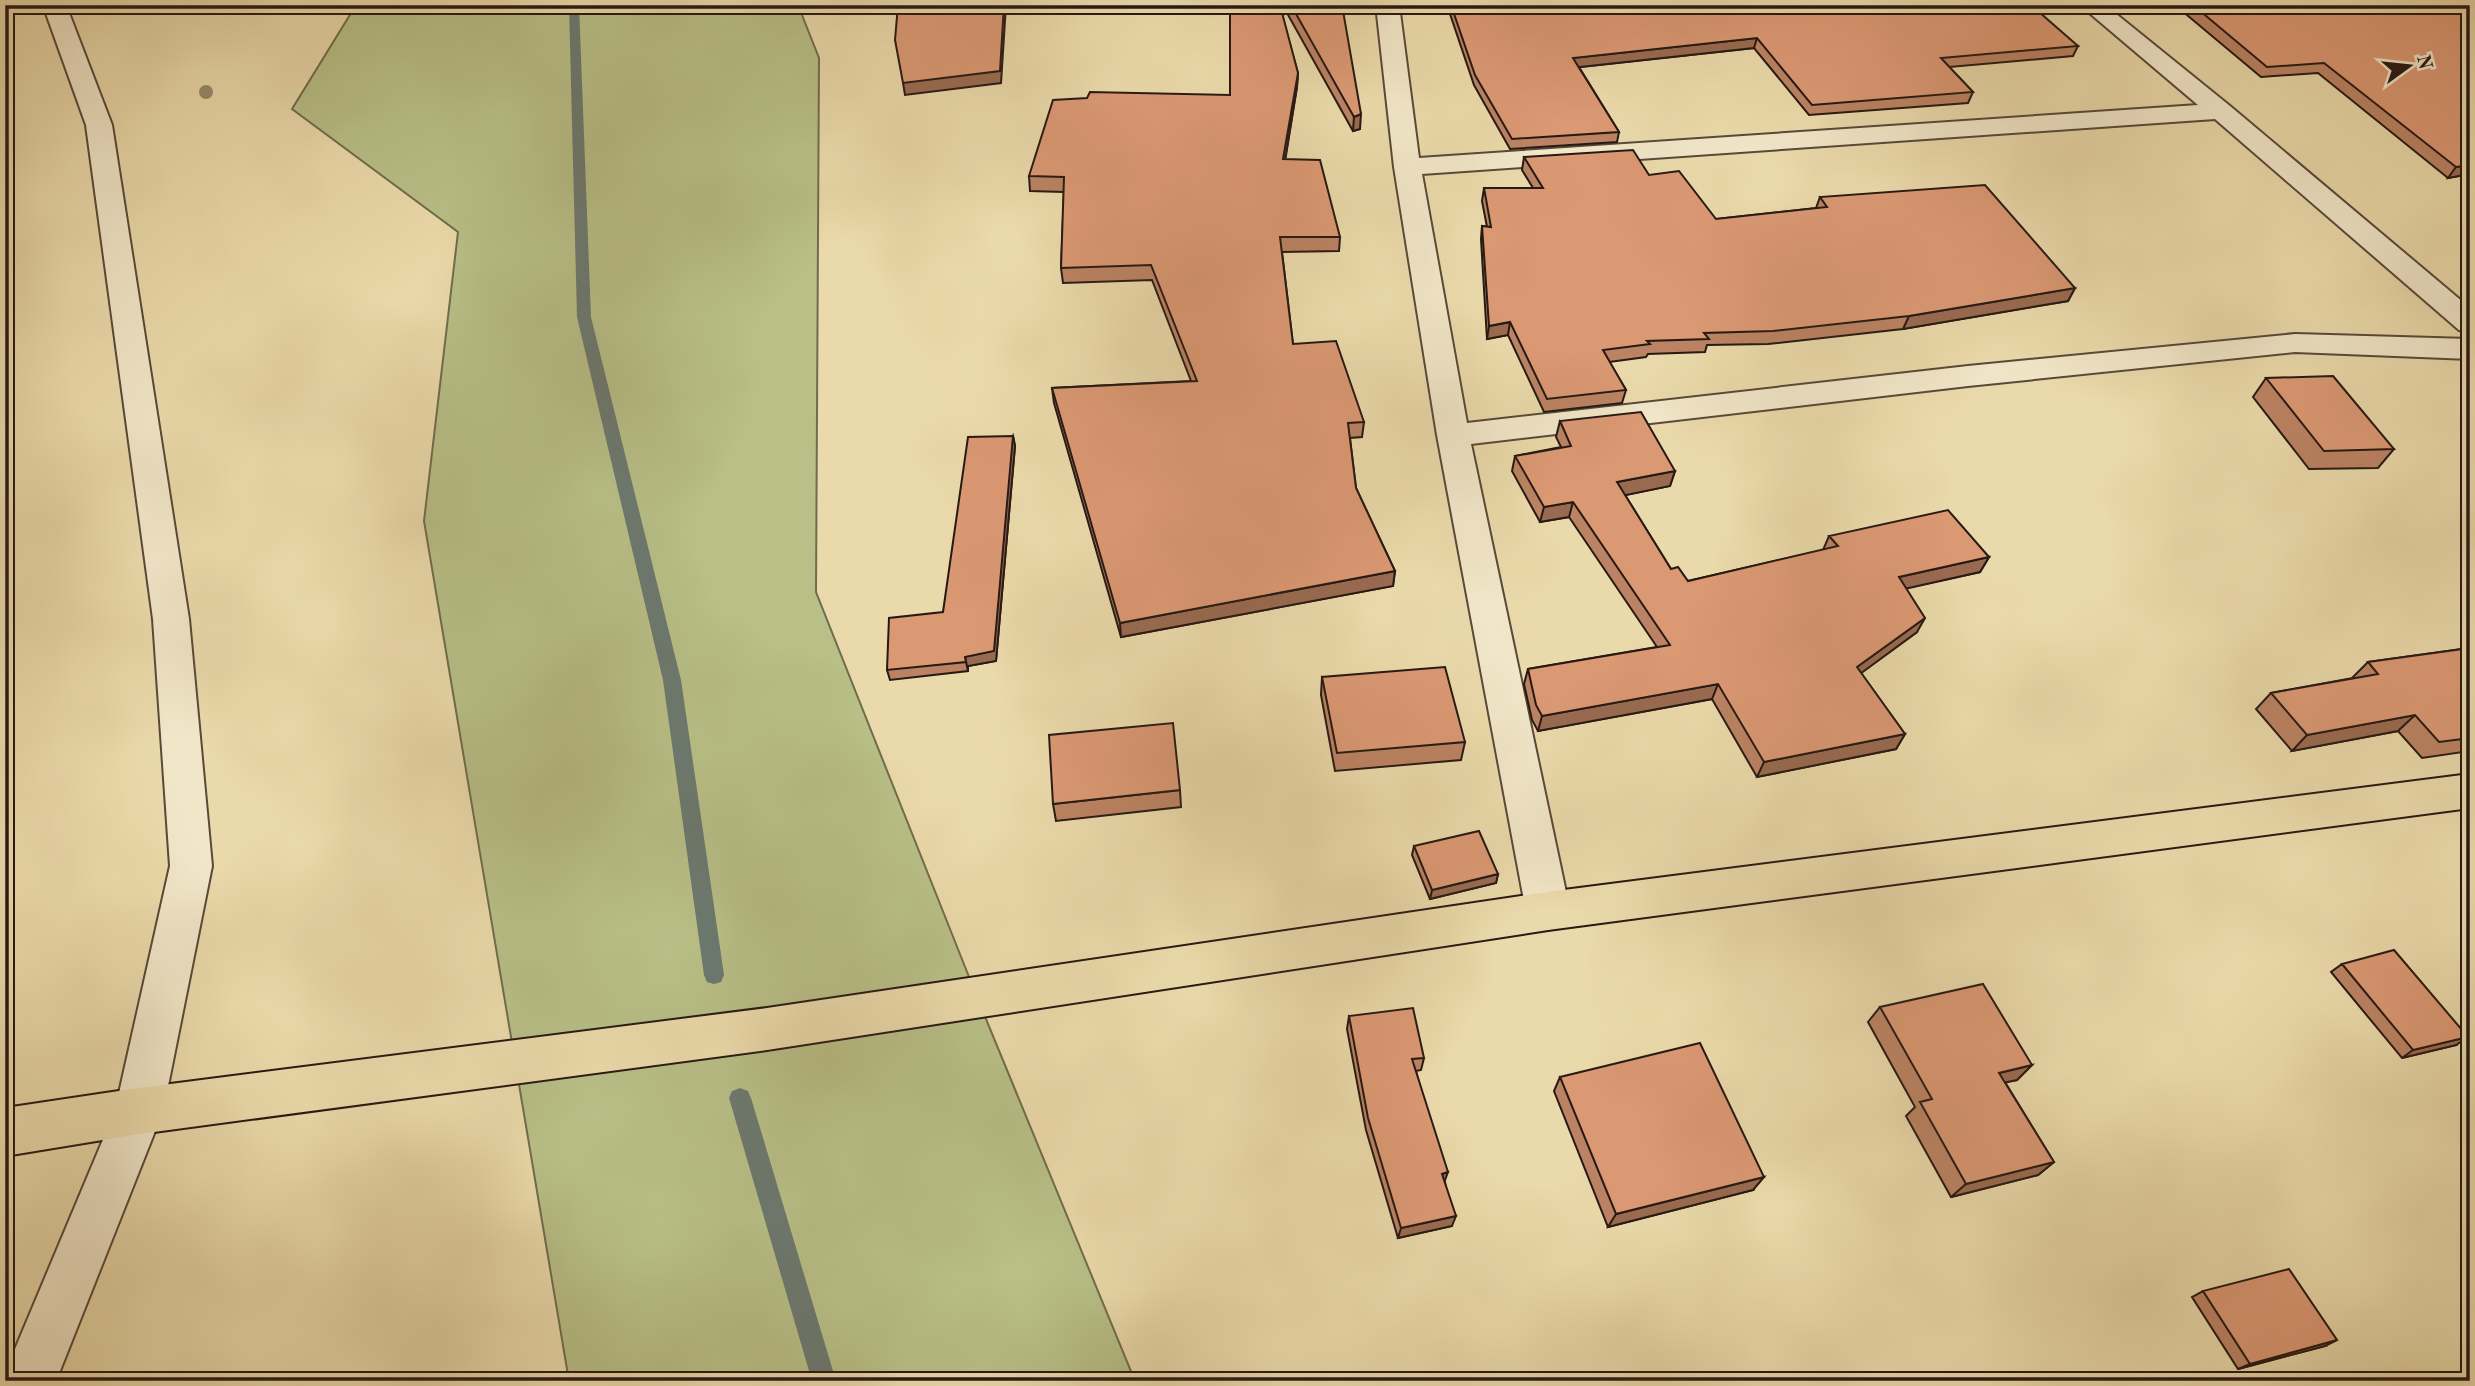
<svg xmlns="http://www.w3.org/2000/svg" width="2475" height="1386" viewBox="0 0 2475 1386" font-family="'Old Standard TT',serif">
	<rect width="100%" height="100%" fill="#ead9aa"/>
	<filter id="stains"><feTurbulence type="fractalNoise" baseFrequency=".00286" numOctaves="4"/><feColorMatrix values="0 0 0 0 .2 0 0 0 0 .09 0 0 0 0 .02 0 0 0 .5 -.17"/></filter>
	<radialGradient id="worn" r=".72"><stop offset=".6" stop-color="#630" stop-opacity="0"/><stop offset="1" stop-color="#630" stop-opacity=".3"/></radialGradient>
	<path fill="#b8bf87" stroke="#706c4e" stroke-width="2" d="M356,5H798L819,58L816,592L979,1002L1135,1381H569L424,521L458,232L292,109Z"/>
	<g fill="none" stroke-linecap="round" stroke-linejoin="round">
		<path fill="#6b7970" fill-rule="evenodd" d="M569,5H579L591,317L681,680L724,975L721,982L714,984L707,982L704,975L663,680L577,317Z
			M740,1088L748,1091L751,1098L836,1381H812L729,1098L732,1091Z"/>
		<g stroke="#58493a" stroke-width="4">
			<path id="minor" d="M43,5H66L112,125L189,619L212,866L163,1111L56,1381H5V1373L115,1111L170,866L153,619L86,125Z
				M1376,5H1399L1419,158L2198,105L2080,5H2105L2230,106L2470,308V333L2459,330L2215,119L1422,174L1467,423L1968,366L2295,334L2470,339V359L2295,352L1968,386L1471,444L1570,911L1563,924L1548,930L1533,924L1526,911L1437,435L1394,167Z"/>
		</g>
		<g stroke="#271914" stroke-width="4">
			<path id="major" d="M2470,774V808L1548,930L767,1050L139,1134L5,1156V1108L139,1088L767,1008L1548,892Z"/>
		</g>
		<use href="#minor" fill="#f1e6c8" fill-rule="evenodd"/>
		<use href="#major" fill="#ead9aa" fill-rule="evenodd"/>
	</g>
	<circle fill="#968b6a" cx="206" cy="92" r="7"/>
	<path fill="#bb8363" stroke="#271914" stroke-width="2" d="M1230,5H1342L1360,129L1353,131L1287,13L1282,15L1298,73L1297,87L1285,159L1340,237L1339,251L1282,252L1293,344L1364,422L1362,437L1350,438L1356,488L1395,571L1393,586L1121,637L1054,403L1052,388L1191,381L1152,280L1063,283L1061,268L1064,192L1030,191L1029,176L1230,95Z
		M1447,5H1559L1560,7L2078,46L2073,56L1949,67L1973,92L1968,103L1809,115L1754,48L1579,67L1619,132L1617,142L1510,149L1474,85Z
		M2175,5H2470V174L2448,178L2318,73L2261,77Z
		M1524,157L1649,175L1716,219L1816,208L1820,197L2075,288L2068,301L1903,329L1768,344L1707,345L1705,352L1648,354L1646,357L1609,362L1626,390L1622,403L1544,412L1508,335L1487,339L1481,239L1482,226L1487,227L1482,201L1484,188H1533L1522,170Z
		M2266,378L2394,449L2378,468L2309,469L2253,397Z
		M1560,421L1675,471L1670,486L1625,495L1671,569L1688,581L1823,550L1829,536L1989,557L1980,572L1906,588L1917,632L1861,673L1905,734L1896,749L1757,777L1712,699L1538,731L1532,720L1524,684L1528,669L1657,647L1569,517L1540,522L1512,471L1515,456L1561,447L1556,437Z
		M1013,436L1015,446L996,661L968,666V671L890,680L887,670L943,612Z
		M2470,648V751L2422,758L2398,731L2292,751L2256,709L2271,693L2353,678H2352L2368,662Z
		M1322,677L1465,742L1461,760L1335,771L1321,695Z
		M1180,790L1181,807L1056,821L1053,804Z
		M1414,846L1498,874L1496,883L1430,899L1412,855Z
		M2342,964L2456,1045L2402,1058L2331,972Z
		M1880,1007L2032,1065L2017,1080L2005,1082L2054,1162L2038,1175L1951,1197L1906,1116L1915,1107L1868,1022Z
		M1349,1016L1424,1058L1421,1070L1416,1071L1445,1182L1452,1226L1398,1238L1366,1130L1347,1029Z
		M1560,1077L1753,1190L1608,1227L1554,1091Z
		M2203,1291L2325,1346L2238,1369L2192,1297Z"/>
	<path fill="#996a50" stroke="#271914" stroke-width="2" d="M1004,5H1006L1001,83L905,95L903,83Z
		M1279,5H1287V13L1279,16Z
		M1757,38L1754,48L1571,68L1573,58Z
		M1298,73L1297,87L1283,174V159Z
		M1361,114L1360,129L1353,131L1354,117Z
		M2470,165V174L2448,178L2456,167Z
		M2075,288L2068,301L1903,329L1909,316Z
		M1510,322L1508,335L1487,339L1489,326Z
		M1013,436L1015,446L996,661L968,666V671L965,657Z
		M1675,471L1670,486L1612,498L1617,482Z
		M1573,502L1569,517L1540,522L1544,507Z
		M1989,557L1980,572L1891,592L1899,577Z
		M1395,571L1393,586L1121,637L1120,623Z
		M1925,618L1917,632L1849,682L1857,667Z
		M1718,684L1712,699L1538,731L1542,716Z
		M2415,715L2398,731L2292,751L2307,735Z
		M1905,734L1896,749L1757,777L1764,762Z
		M1498,874L1496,883L1430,899L1432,890Z
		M2468,1037L2456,1045L2402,1058L2413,1050Z
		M2032,1065L2017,1080L1984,1087L1999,1073Z
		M2054,1162L2038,1175L1951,1197L1966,1184Z
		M1448,1172L1444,1183L1442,1174Z
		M1764,1177L1753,1190L1608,1227L1616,1214Z
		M1456,1216L1452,1226L1398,1238L1401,1228Z
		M2337,1340L2325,1346L2238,1369L2250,1364Z"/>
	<path fill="#da9873" stroke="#271914" stroke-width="2" d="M898,5H1004L1000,71L903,83L895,40Z
		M1230,5H1280L1298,73L1283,159L1320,160L1340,237H1280L1293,344L1336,341L1364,422L1348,423L1356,488L1395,571L1120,623L1052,388L1197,381L1151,265L1061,268L1064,177L1029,176L1053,100L1087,98L1090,92L1230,95Z
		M1291,5H1342L1361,114L1354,117Z
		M1451,5H1559L1560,7L1579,5H2031L2078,46L1941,58L1973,92L1812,105L1757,38L1573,58L1619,132L1512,139L1475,75Z
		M2193,5H2470V165L2456,167L2324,63L2267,67Z
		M1633,150L1649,175L1679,171L1716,219L1827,207L1820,197L1985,185L2075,288L1909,316L1773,331L1704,333L1709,339L1647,341L1650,344L1603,350L1626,390L1547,399L1510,322L1489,326L1482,226L1491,227L1484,188H1543L1524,157Z
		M2333,376L2394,449L2324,451L2266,378Z
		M1641,412L1675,471L1617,482L1671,569L1678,567L1688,581L1838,546L1829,536L1948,510L1989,557L1899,577L1925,618L1857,667L1905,734L1764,762L1718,684L1542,716L1536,705L1528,669L1670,645L1573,502L1544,507L1515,456L1571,446L1560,421Z
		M1013,436L994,651L965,657L966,662L887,670L889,618L943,612L968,437Z
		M2470,648V738L2439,742L2415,715L2307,735L2271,693L2378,674L2368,662Z
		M1445,667L1465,742L1337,753L1322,677Z
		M1173,723L1180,790L1053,804L1049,735Z
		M1479,831L1498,874L1432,890L1414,846Z
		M2394,950L2468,1037L2413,1050L2342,964Z
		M1983,984L2032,1065L1999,1073L2054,1162L1966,1184L1920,1102L1932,1099L1880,1007Z
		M1413,1008L1424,1058L1412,1059L1448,1172L1442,1174L1456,1216L1401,1228L1368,1118L1349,1016Z
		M1700,1043L1764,1177L1616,1214L1560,1077Z
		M2289,1269L2337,1340L2250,1364L2203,1291Z"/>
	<rect width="2475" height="1386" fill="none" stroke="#ead9aa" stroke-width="28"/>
	<rect x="7" y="7" width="2461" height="1372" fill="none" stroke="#271914" stroke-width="3.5"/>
	<rect x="14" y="14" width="2447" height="1358" fill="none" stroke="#271914" stroke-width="2"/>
	<g transform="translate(2409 66) rotate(75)" stroke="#f1e6c8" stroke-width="5" paint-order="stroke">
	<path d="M0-5L12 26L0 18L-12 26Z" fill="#271914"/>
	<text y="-10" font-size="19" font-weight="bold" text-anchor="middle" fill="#271914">N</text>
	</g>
	<rect width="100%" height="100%" filter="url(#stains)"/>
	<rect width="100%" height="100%" fill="url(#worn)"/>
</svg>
